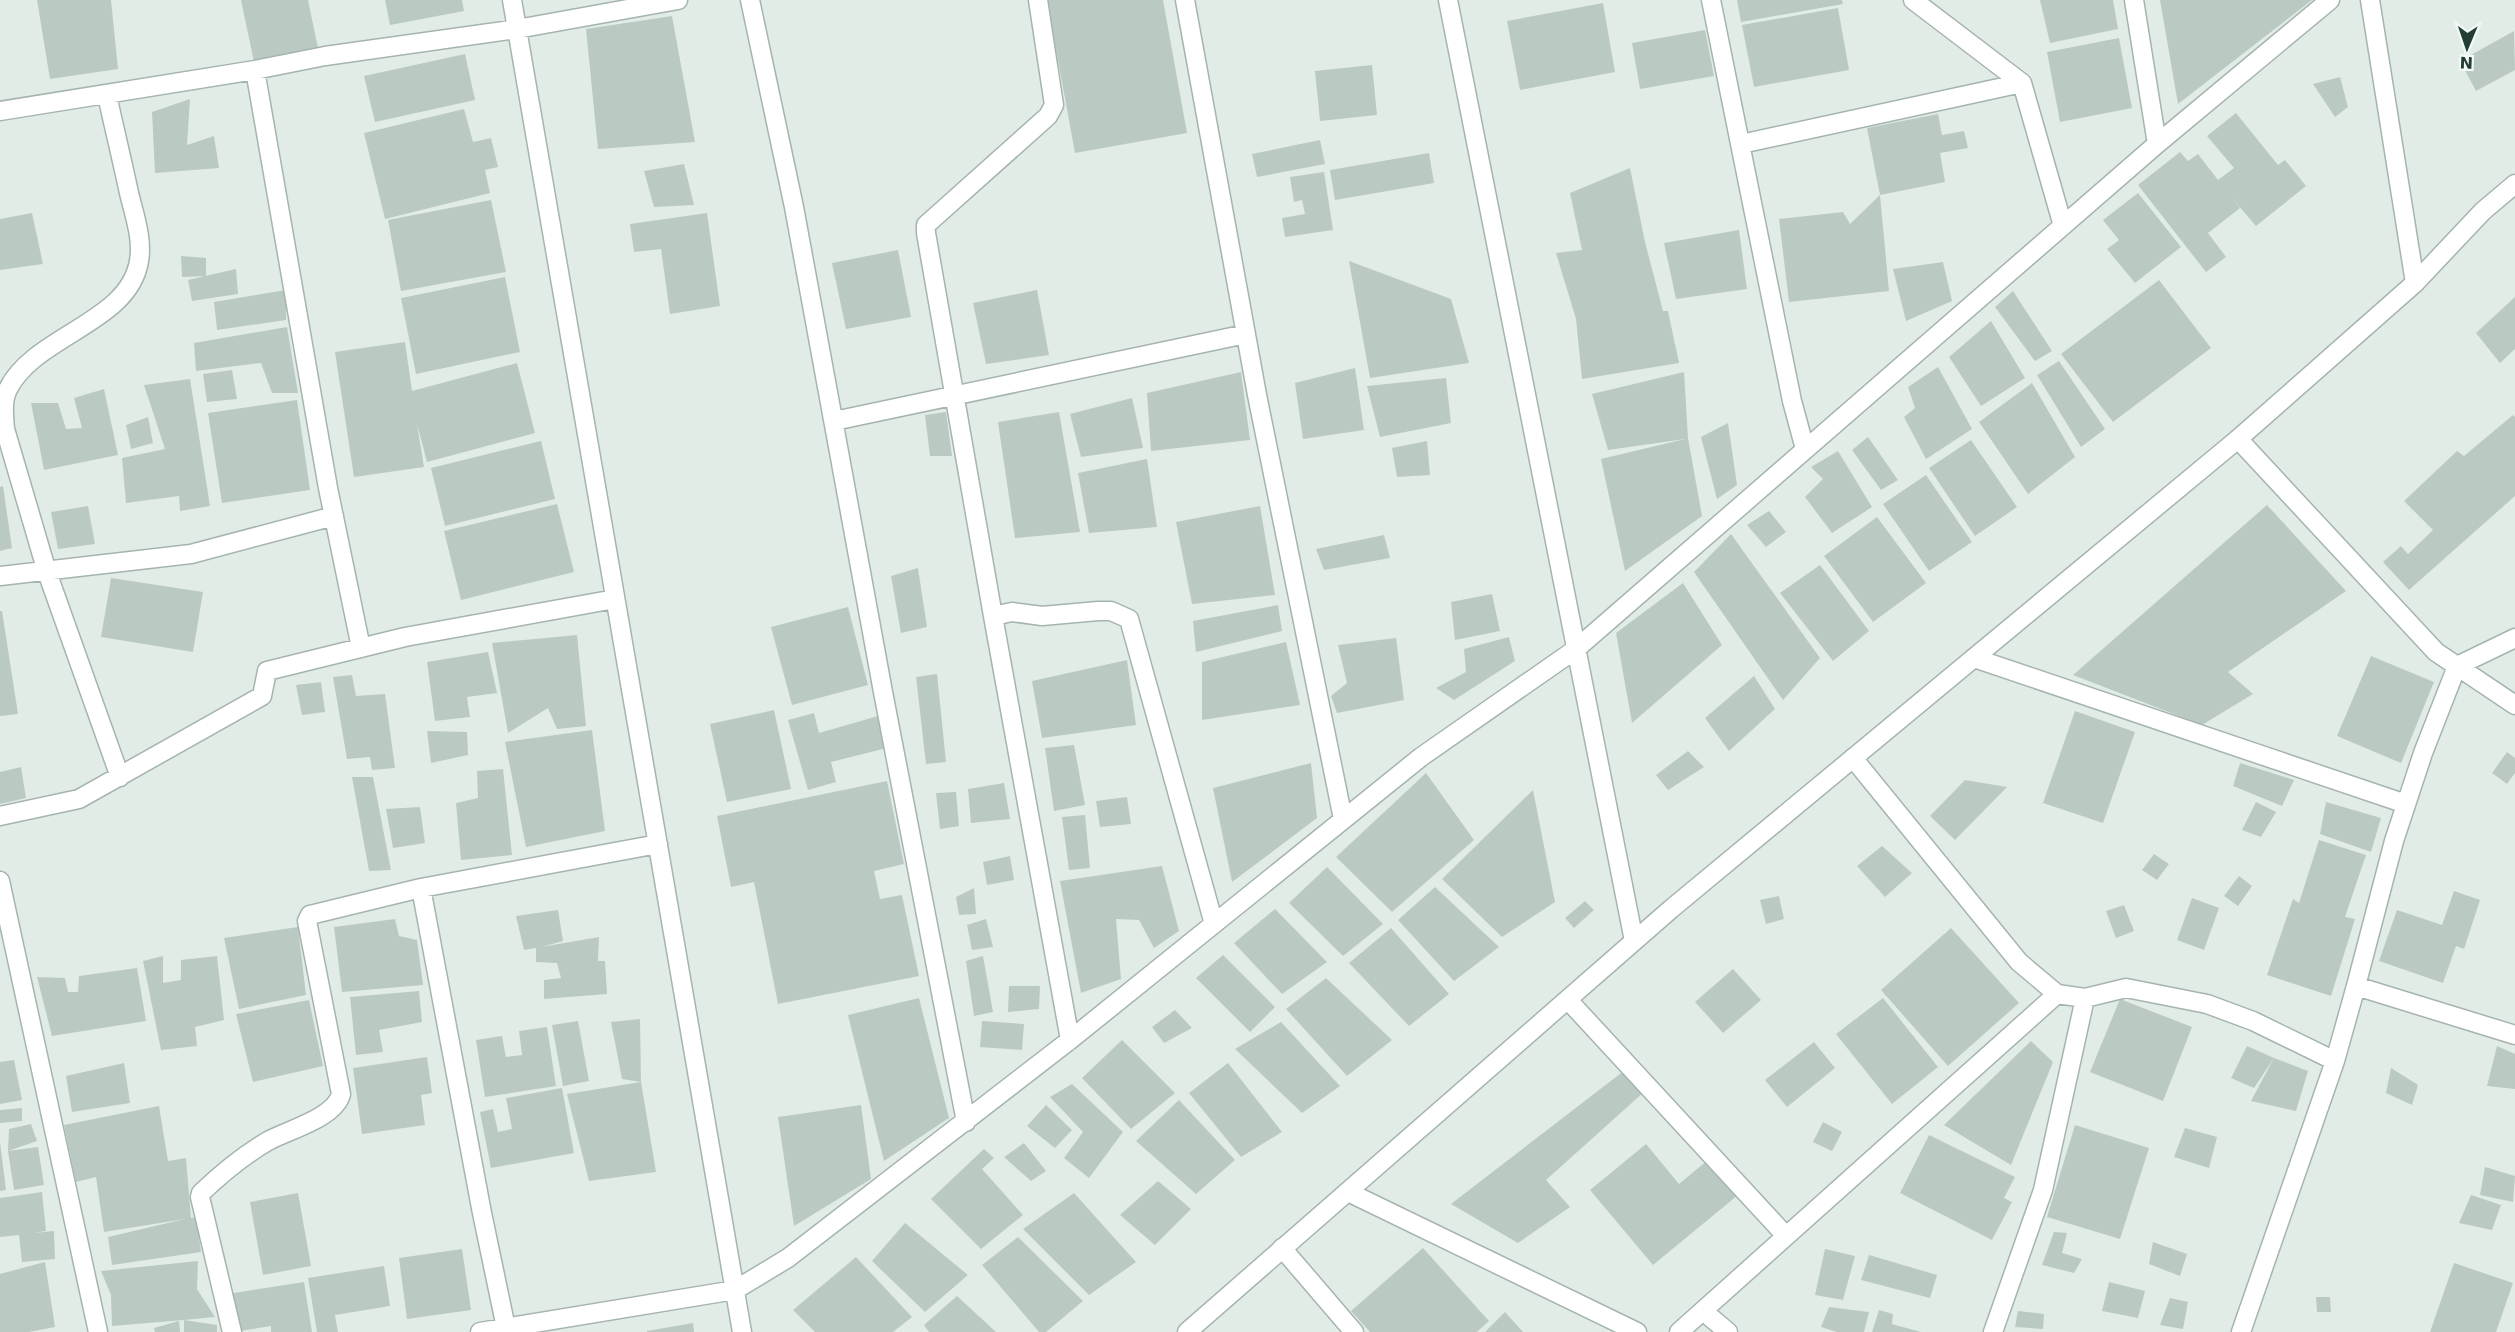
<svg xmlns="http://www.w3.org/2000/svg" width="2515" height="1332" viewBox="0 0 2515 1332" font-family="'DejaVu Sans',sans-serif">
	<rect width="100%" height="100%" fill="#e2ece7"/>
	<path fill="#bacac2" d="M37,0H111L118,69L50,79Z
		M241,0H308L318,48L254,62Z
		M385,0H462L464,11L390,25Z
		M1047,0H1163L1187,133L1075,153Z
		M1737,0H1842L1843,4L1741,22Z
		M2040,0H2113L2118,29L2050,43Z
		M2160,0H2312L2178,104Z
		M1603,3L1615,72L1520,90L1507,21Z
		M1838,8L1849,70L1754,87L1742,25Z
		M672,16L695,142L598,149L586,29Z
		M1705,30L1714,76L1640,89L1632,43Z
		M2514,31L2515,70L2476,91L2460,61Z
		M2119,38L2132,108L2060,122L2047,52Z
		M465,54L475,100L375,122L364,76Z
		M1372,65L1377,115L1320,121L1315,71Z
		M2340,77L2348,107L2335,117L2313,84Z
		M190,99L187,145L214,136L219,168L155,173L152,112Z
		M464,109L473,142L491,138L498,167L485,170L490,193L385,219L364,133Z
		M2236,113L2278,165L2285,160L2306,186L2256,226L2231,197L2240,208L2208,233L2226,257L2206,272L2138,185L2180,152L2188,161L2198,154L2218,180L2234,168L2207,136Z
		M1938,114L1942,135L1964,131L1968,148L1940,153L1945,182L1880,195L1867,128Z
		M1320,140L1325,164L1257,177L1252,154Z
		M1429,153L1434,183L1335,200L1330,170Z
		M684,164L694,205L654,207L644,171Z
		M1630,168L1645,242L1663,311H1668L1679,363L1582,379L1576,319L1556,253L1582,250L1570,193Z
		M1324,172L1333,230L1285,237L1282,218L1305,214L1302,200L1294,202L1290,177Z
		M2138,193L2181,247L2135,283L2107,249L2119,240L2103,220Z
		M1880,195L1889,291L1789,302L1779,219L1843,212L1850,224Z
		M491,200L506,272L401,291L388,220Z
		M32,213L43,264L0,270V219Z
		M707,213L720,306L670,314L661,249L634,252L630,224Z
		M1739,230L1747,289L1676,299L1664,243Z
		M898,250L911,317L846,329L832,263Z
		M181,256L206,258V276L182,277Z
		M1349,261L1451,299L1469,363L1370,378Z
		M1943,262L1952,301L1906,321L1893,269Z
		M236,269L238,294L192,301L188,280Z
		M505,277L520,352L416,374L401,298Z
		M2159,280L2211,348L2113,422L2061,354Z
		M286,290V320L217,330L214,302Z
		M1037,290L1049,355L986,364L973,303Z
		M2013,291L2052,351L2035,361L1995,307Z
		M2515,297V349L2500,363L2476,333Z
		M1991,321L2025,378L1981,406L1949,357Z
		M287,327L298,393H272L261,363L196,371L194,343Z
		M405,342L412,391L517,363L535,433L427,462L417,424L424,467L354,477L335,352Z
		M2059,361L2105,429L2081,447L2037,375Z
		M1938,367L1972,429L1926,459L1904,417L1915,408L1908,387Z
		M1355,368L1364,430L1303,439L1295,383Z
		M232,370L237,399L207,402L203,374Z
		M1241,372L1250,440L1151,451L1147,393Z
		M1684,372L1688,438L1702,516L1625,571L1601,459L1685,439L1608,450L1592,394Z
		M1446,378L1451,423L1380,437L1367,386Z
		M190,379L210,506L180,511L179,496L126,503L122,458L165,449L144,385Z
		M2032,383L2075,457L2028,494L1979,422Z
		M104,389L118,455L44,470L31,403H58L66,429L82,428L74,398Z
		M1132,398L1143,448L1081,457L1070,414Z
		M297,400L310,490L222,503L208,413Z
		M946,412L952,456H930L925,415Z
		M1059,412L1080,532L1015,538L998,422Z
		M2513,415L2515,417V496L2409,590L2383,562L2401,546L2408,554L2433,530L2404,501L2457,451L2464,456Z
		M148,417L153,443L131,449L126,425Z
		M1728,423L1737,485L1717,499L1701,437Z
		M1868,437L1898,480L1881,490L1852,450Z
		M1971,440L2017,507L1975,536L1929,468Z
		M541,441L555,499L445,526L431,468Z
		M1427,441L1430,475L1397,477L1392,448Z
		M1838,451L1872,507L1832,533L1805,497L1823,479L1811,467Z
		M1147,459L1157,527L1089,533L1078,473Z
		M1926,475L1972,542L1929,571L1883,504Z
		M3,486L12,548L0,551V487Z
		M557,504L574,572L461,600L444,531Z
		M2267,505L2346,591L2228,672L2253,694L2202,725L2073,675Z
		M88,506L95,544L58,549L51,512Z
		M1260,506L1275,595L1192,604L1176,522Z
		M1769,511L1786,532L1766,547L1747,525Z
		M1877,517L1926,583L1873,622L1824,556Z
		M1731,534L1820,658L1783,700L1694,572Z
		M1384,535L1390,558L1324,570L1316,549Z
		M1820,565L1869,631L1833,661L1780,593Z
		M918,568L927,627L901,633L891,576Z
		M111,578L203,592L193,652L101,637Z
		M1683,583L1722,645L1632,723L1616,633Z
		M1492,594L1500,631L1455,640L1451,602Z
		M1278,605L1282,631L1196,652L1193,621Z
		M848,607L868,685L792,705L771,627Z
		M0,611H2L18,714L0,716Z
		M577,635L586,726L557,729L548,708L508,733L492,643Z
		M1509,637L1515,661L1454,700L1436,688L1466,672L1464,649Z
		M1396,638L1404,700L1337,713L1331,696L1347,683L1338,645Z
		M1286,642L1300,705L1202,720V662Z
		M488,652L497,693L467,697L470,717L435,721L427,662Z
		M2371,656L2434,682L2401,763L2337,736Z
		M1127,660L1136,725L1042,738L1032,681Z
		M937,674L946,762L926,764L916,677Z
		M352,675L356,696L385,694L395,768L372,770L370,757L347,759L333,677Z
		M1754,676L1775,709L1729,751L1705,718Z
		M321,682L325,712L302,715L296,685Z
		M774,710L791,789L727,802L710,724Z
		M2075,711L2135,732L2103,823L2043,803Z
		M814,713L819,733L878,716L887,748L831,762L836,782L808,790L788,720Z
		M592,730L605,831L526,847L505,742Z
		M427,731L467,732L468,755L431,763Z
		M1074,745L1085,805L1054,811L1045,748Z
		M1688,751L1704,767L1668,790L1656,775Z
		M2507,752L2515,758V773L2507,784L2492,773Z
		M1311,763L1317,818L1232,882L1213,788Z
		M2240,763L2294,780L2282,806L2233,786Z
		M21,767L26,798L0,804V772Z
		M503,769L512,855L461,860L456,803L478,798L477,771Z
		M1426,773L1474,840L1392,912L1336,857Z
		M352,777H373L391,870L369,871Z
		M1965,780L2007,787L1955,840L1930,816Z
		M887,781L904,864L874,871L880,899L902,895L919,976L778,1004L754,882L731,887L717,816Z
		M1004,783L1010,819L971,823L968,789Z
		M1533,790L1555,902L1502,937L1442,879Z
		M956,792L959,826L940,829L936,793Z
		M1127,797L1131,824L1100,827L1096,801Z
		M2256,802L2276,812L2261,837L2242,830Z
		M2326,802L2381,818L2371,852L2320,834Z
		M420,807L425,843L393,848L386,809Z
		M1085,815L1090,868L1069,870L1062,817Z
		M2319,840L2366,855L2345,917L2355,919L2331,996L2267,975L2293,899L2299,903Z
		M1882,846L1912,873L1885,897L1857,866Z
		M2154,854L2169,864L2157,880L2142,870Z
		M1010,856L1014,880L987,885L983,862Z
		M1162,866L1179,931L1154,948L1139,920L1116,919L1121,979L1081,993L1060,881Z
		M1327,867L1383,924L1343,956L1289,903Z
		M2239,876L2252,886L2238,906L2224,896Z
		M1435,887L1499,947L1454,981L1398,920Z
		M974,888L976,914L959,915L956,897Z
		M2454,891L2480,900L2464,949L2456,946L2443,983L2379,961L2397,910L2442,925Z
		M1779,896L1784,919L1766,924L1760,900Z
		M2192,898L2219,908L2204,950L2177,940Z
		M1585,901L1594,910L1574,928L1565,918Z
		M2124,905L2134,931L2116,938L2106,911Z
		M1275,909L1327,962L1282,994L1234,943Z
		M558,910L563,941L541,947L599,937L598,961H605L607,994L544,999V980L561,978L557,963L536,962V948L524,950L516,916Z
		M395,919L399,936L417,940L423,985L342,992L334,927Z
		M986,919L993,947L972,950L967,925Z
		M298,927L306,995L239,1009L224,938Z
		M1391,928L1449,994L1409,1026L1349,963Z
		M1951,928L2019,1003L1948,1066L1881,990Z
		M1223,955L1275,1007L1250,1032L1196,978Z
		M163,956V983L181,980V960L217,956L224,1020L195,1027L197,1046L161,1050L143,961Z
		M983,956L993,1012L974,1016L966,961Z
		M137,968L146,1021L52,1036L37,977L65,978L68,992H78L79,976Z
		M1733,969L1761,1000L1723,1033L1695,1002Z
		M1326,978L1392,1040L1347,1076L1286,1009Z
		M1009,986H1040L1039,1009L1008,1012Z
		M419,991L422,1022L379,1030L383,1052L356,1055L350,997Z
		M919,998L949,1118L884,1161L848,1015Z
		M1883,998L1938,1067L1892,1104L1836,1034Z
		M2120,999L2192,1027L2163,1101L2090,1072Z
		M309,1000L323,1066L253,1082L236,1014Z
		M1175,1010L1192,1028L1164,1043L1152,1027Z
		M640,1019L641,1082L622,1079L611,1022Z
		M578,1021L589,1081L563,1086L552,1025Z
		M982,1021L1024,1024L1022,1050L980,1047Z
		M1281,1022L1340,1086L1302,1113L1235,1049Z
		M547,1027L556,1086L485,1097L476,1040L502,1036L506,1057L522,1055L519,1031Z
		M1122,1040L1175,1093L1131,1129L1082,1078Z
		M2031,1041L2053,1062L2011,1165L1944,1125Z
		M1814,1042L1835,1068L1787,1107L1765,1080Z
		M2247,1046L2274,1058L2254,1088L2231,1078Z
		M2497,1046L2515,1054V1089L2487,1086Z
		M427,1057L432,1093L421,1095L425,1125L362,1134L353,1068Z
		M2274,1058L2308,1071L2296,1111L2251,1101Z
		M14,1060L22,1100L0,1104V1062Z
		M124,1063L130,1103L72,1112L66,1076Z
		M1228,1063L1282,1132L1241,1157L1189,1093Z
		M2391,1068L2418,1085L2412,1105L2386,1093Z
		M1625,1070L1644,1092L1546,1180L1570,1207L1518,1243L1451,1204Z
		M641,1082L656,1172L589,1181L567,1094Z
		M1072,1084L1123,1132L1089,1178L1064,1158L1083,1132L1050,1097Z
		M562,1088L574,1153L491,1168L480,1112L493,1109L498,1132L512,1129L506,1098Z
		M1179,1100L1235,1160L1196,1194L1136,1141Z
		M861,1105L871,1179L794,1226L778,1117Z
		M1046,1105L1072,1130L1055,1148L1027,1126Z
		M159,1106L168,1161L186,1158L191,1218L196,1217L201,1252L112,1265L108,1237L185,1219L104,1232L96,1177L76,1182L64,1125Z
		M22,1108V1121L0,1123V1110Z
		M1823,1122L1842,1132L1832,1151L1813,1142Z
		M31,1124L37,1141L8,1151L9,1129Z
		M2075,1125L2149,1148L2120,1239L2047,1217Z
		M2185,1128L2217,1137L2209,1168L2174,1157Z
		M1929,1135L2015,1177L2004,1198L2012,1202L1992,1240L1900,1193Z
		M0,1142L6,1190L0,1191Z
		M1024,1143L1046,1171L1031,1181L1004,1157Z
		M1646,1144L1679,1184L1709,1159L1738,1195L1653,1265L1590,1190Z
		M38,1147L44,1185L14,1190L8,1151Z
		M984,1149L994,1158L982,1169L1023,1215L981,1249L931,1199Z
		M2485,1167L2515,1176L2513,1202L2480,1195Z
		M1158,1181L1191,1209L1155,1245L1120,1215Z
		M42,1192L46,1231L33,1233L54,1231L55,1259L22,1262L19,1235L0,1237V1198Z
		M298,1193L311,1266L263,1275L250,1202Z
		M1074,1193L1136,1262L1089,1295L1023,1229Z
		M2471,1195L2501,1205L2492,1230L2459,1223Z
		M905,1223L968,1275L925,1312L872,1261Z
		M2054,1232L2067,1233L2062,1253L2082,1259L2074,1273L2042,1265Z
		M1018,1237L1083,1301L1046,1332H1039L982,1265Z
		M2153,1242L2187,1254L2180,1276L2149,1264Z
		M1423,1248L1489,1321L1477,1332H1370L1351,1311Z
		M462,1249L471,1310L407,1319L399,1258Z
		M1825,1249L1855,1256L1843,1300L1815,1295Z
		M1869,1255L1937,1275L1930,1298L1861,1280Z
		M856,1257L912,1317L893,1332H815L793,1310Z
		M198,1261L197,1289L215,1317L184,1320L217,1325V1332H184V1320L112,1326L111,1295L101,1271Z
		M45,1262L55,1327L29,1332H0V1274Z
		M2454,1263L2513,1283L2496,1332H2430Z
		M384,1266L390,1306L335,1315L338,1332H317L308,1278Z
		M304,1282L312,1332H271V1326L234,1332L227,1294Z
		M2109,1282L2145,1291L2138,1318L2102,1311Z
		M957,1296L996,1332H929L924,1325Z
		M2316,1297H2330L2331,1312H2317Z
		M2170,1298L2188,1302L2183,1329L2160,1325Z
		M1829,1307L1869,1312L1864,1332H1837L1821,1327Z
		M1879,1310L1893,1314L1892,1324L1921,1332H1872Z
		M2018,1311L2044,1314L2043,1329L2015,1327Z
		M1505,1312L1523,1332H1485Z
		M179,1321L180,1332H155L154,1328Z
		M693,1323L694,1332H647V1331Z"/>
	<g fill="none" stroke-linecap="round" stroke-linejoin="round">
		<g stroke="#a5b4ae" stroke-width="21">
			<path id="minor" d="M512,0L742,1332
				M750,0L794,207L883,692L966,1122
				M1038,0L1054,105L1048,116L926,225V233L993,616L1012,612L1042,616L1098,611H1111L1129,619L1214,924
				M1185,0L1257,395L1343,819
				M1448,0L1634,941
				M1711,0L1792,401L1805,449
				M1913,0L2022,83L2063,226
				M2134,0L2157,144
				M2370,0L2415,283
				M255,70L328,488L361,648
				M107,95C114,127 122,160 129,193C134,214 143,239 139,261C129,323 35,335 8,389C2,401 4,416 5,429L47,572L120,777
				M0,111L255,70L325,56L517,29L678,0
				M1741,144L2022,83
				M834,421L1246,334
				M2238,439L2436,652L2515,705
				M0,576L191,554L334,516
				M993,616L1070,1040
				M1974,658L2406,804
				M1853,758L2019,962L2057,994L2085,998L2126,988L2207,1004L2253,1021L2335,1061
				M0,816L79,799L262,696L267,671L405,637L615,599
				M0,881L98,1332
				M421,888L482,1213L506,1328
				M2356,986L2394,841L2423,753L2457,666L2515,638
				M1568,1000L1786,1236
				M1348,1192L1637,1332
				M1282,1248L1354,1332
				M1703,1311L1728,1332
				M232,1332L200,1197L201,1193C221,1174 244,1155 268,1141C288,1130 335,1118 341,1094L307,921L310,915L421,888L658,844
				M480,1332L735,1290L788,1258L1070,1040L1421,757L1576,649L2157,144L2330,0
				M1679,1332L2057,994
				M1993,1332L2043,1190L2085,998
				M2241,1332L2335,1061L2356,986L2515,1035"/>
		</g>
		<g stroke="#a5b4ae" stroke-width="21">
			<path id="tertiary" d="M1187,1332L1671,909L2238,439L2415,283L2483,211L2515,184"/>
		</g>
		<use href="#minor" stroke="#fff" stroke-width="18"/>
		<use href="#tertiary" stroke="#fff" stroke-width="18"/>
	</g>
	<g transform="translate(2467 48) rotate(182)" stroke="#f2f8f5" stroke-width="4.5" paint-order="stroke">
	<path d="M0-4.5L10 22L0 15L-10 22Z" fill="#223d34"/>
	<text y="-9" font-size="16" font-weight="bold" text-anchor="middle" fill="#223d34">N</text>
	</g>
</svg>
